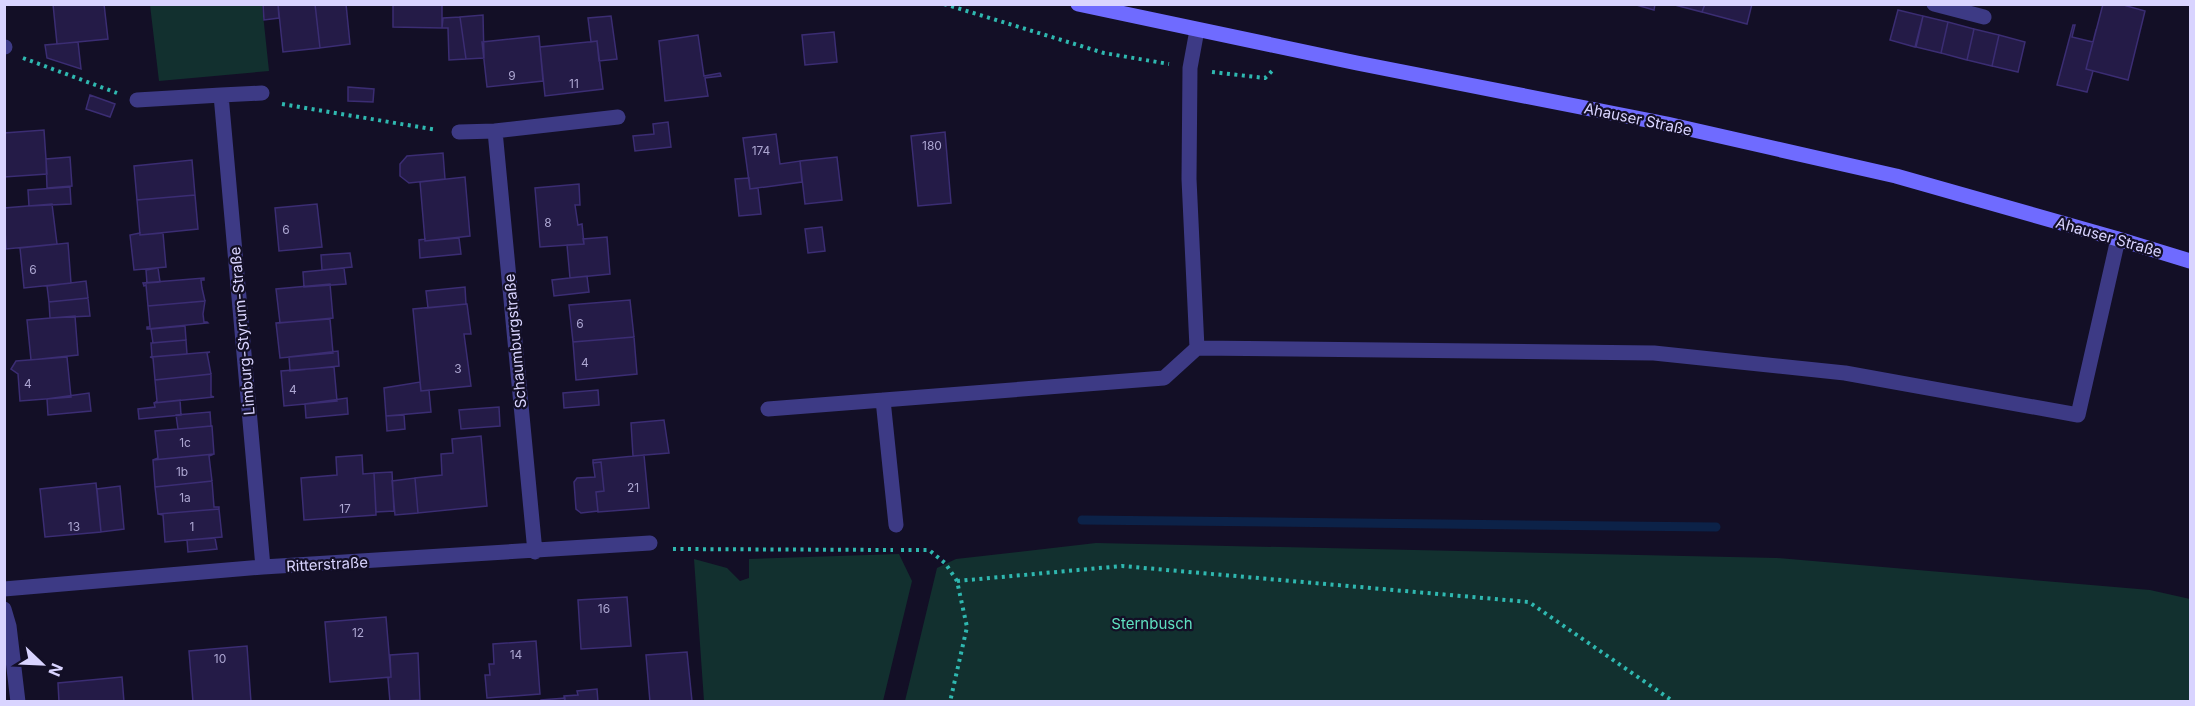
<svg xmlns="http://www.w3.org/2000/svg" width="2195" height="706" viewBox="0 0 2195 706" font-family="Inter,sans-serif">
	<rect width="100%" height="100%" fill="#130f26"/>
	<path fill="#12302f" d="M150,5H262L269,71L159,81Z
		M1096,543L1777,558L2150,590L2190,599V701H905L937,568L956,559Z
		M899,554L912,581L883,701H704L694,559L727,568L740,581L749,578V559Z"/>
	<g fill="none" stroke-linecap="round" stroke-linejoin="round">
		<path stroke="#0c2248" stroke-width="9" d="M1082,520L1716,527"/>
	</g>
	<path fill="#241b47" stroke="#3b2d73" stroke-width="1.5" d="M53,4H104L108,39L57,44Z
		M263,4H278L279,18L264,20Z
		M278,4H315L320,48L283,52Z
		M315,4H346L350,44L320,48Z
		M393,4H442V28L393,27Z
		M1633,4H1655L1654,10Z
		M1671,4H1705L1702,12Z
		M1705,4H1752L1747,24L1702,12Z
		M2103,4H2120L2145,11L2128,80L2086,69Z
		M1898,10L1923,16L1915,47L1890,40Z
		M483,15L484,58L466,59L460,17Z
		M611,16L617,59L599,61L597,41L591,42L588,18Z
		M1923,16L1948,22L1941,53L1916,47Z
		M460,17L466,59L449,60L448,28H442L443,18Z
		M1948,22L1974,29L1967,60L1941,53Z
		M2073,25H2075L2072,37L2093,42L2096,30L2086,69L2093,71L2087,92L2057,85Z
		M1974,29L1999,35L1992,66L1967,60Z
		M834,32L837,62L805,65L802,35Z
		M698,35L704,76L720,73L721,76L705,78L708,96L665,101L659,41Z
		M1999,35L2025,42L2018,72L1992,66Z
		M539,36L543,81L487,87L482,42Z
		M597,41L603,89L545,96L540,47Z
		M78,42L81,69L47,58L45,45Z
		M348,87L374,89L373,102L348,101Z
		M90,95L115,104L110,117L86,109Z
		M668,122L671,147L635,151L633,136L654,134L653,124Z
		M44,130L47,174L4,177V133Z
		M945,132L951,203L918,206L911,136Z
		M776,134L780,164L800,161L802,182L750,189L743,138Z
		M443,153L445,179L409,183L400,176V164L407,156Z
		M70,157L72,186L47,188L46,159Z
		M837,157L842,200L805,204L800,161Z
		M192,160L195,195L137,200L134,166Z
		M465,177L470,236L425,241L420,182Z
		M749,178L750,189L758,188L761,214L739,216L735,179Z
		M579,184L580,205H575L578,225L582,224L584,244L540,247L535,188Z
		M70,187L71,204L29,206L28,190Z
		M195,195L198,229L140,235L137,200Z
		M52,204L57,244L6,249L4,208Z
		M317,204L322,247L279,251L275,208Z
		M822,227L825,251L808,253L805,229Z
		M140,233V235L163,233L166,267L134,270L130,235Z
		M607,237L610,274L570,278L567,245L584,244L583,239Z
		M459,238L461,254L420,258L419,240L425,239V241Z
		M68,243L71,283L24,288L20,248Z
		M350,253L352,267L322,270L321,255Z
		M158,268L160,282L147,283L146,270Z
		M344,268L346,284L304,287L303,272Z
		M587,276L589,292L554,296L552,280Z
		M204,278V280H201L202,288L205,301L148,306L146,285L144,286L143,283Z
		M86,281L88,298L49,302L47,286Z
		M330,284L333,318L280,323L276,289Z
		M465,287L466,304L428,308L426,291Z
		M88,298L90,316L50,318L49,302Z
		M630,300L634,337L573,342L569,305Z
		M205,301L203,314L204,322H207L208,323L147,329V327H150L148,306Z
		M467,304L471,334H464L471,386L421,391L413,309Z
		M75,316L78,355L31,360L27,320Z
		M330,319L333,353L280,358L276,323Z
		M185,326L186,340L153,343L151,329Z
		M634,337L637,374L576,380L573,342Z
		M186,340L187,354L152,357L151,343Z
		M338,351L339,366L290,371L289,357Z
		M210,352L207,353L211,374L155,380L153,358L150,357Z
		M67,357L71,397L20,401L18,374L11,369L16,361Z
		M334,367L337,401L284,406L281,371Z
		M211,374V396L214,397L154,403L157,401L155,380Z
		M420,382L421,391L429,390L431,412L386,416L384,388Z
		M598,390L599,405L564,408L563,393Z
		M89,393L91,411L48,415L47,399Z
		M347,398L348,414L306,418L305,404Z
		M180,400L181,415L139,419L138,409L155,407L154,403Z
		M499,407L500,426L461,429L459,410Z
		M210,412L211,426L178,429L176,415Z
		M404,415L405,429L387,431L386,416Z
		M664,420L669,453L633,456L631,423Z
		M212,426L214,454L153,460L158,458L155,431Z
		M481,436L487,506L418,513L415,478L442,475L441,454L453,453L452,439Z
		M214,454L209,456L212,481L155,487L153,460Z
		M362,455L363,474L374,473L376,515L304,520L301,478L337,475L336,457Z
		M644,455L649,508L598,512L596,492L604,491L601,462L593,463V460Z
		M601,462L604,491L596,492L598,511L581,513L576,509L574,482L577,478L595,477L593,463Z
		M392,472L394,511L376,512L374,473Z
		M415,478L418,513L395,515L392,481Z
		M212,481L214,507H219V509L158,514L155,487Z
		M96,483L101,532L45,537L40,489Z
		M120,486L124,529L101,532L97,489Z
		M219,509L222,537L165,542L163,515L158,514Z
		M215,538L217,549L188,552L187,540Z
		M627,597L631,646L581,649L578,600Z
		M386,617L391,677L330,682L325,622Z
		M536,641L540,694L487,698L485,675H490L489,664H494L493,644Z
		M247,646L251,702H193L189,651Z
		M687,652L692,701L650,702L646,655Z
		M418,653L420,700L390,702L388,678L391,677L390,655Z
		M122,677L124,702H59L58,683Z
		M597,689L598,702H565L564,696L578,695L577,691Z
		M565,698V702H541V700Z"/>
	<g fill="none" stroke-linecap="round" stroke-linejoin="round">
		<path stroke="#2fb8b0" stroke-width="4" stroke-dasharray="3 4.5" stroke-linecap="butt" d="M944,4L1104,53L1169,64
			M23,58L117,93
			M1212,72L1265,78L1273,70
			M282,104L437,130
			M673,549L893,550
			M901,550H929L945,563L957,581L967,627L950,702
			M957,581L1122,566L1529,602L1674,702"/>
		<path stroke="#3d3a85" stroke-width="15" d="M1934,4L1984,17
			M4,47H5
			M262,93L221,95L263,567
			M137,100L221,95
			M459,132L495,131
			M1197,348L1189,179L1190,68L1197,30
			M883,400L896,525
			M768,409L1164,378L1197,348L1654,353L1845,373L2078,415L2118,239
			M535,552L495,131L618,117
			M4,589L263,567L650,543
			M4,609L9,626L18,702"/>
		<path stroke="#6f6bff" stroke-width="15" d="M1078,4L1357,63L1667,124L1896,176L2118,239L2190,261"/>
	</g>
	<g text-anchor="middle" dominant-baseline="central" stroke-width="4.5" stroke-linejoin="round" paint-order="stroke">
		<g font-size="12" fill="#aca6d1">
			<text x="512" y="75">9</text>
			<text x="574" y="83">11</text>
			<text x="932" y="145">180</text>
			<text x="761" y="150">174</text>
			<text x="548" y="222">8</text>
			<text x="286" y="229">6</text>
			<text x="33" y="269">6</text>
			<text x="580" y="323">6</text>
			<text x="585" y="362">4</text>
			<text x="458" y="368">3</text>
			<text x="28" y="383">4</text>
			<text x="293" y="389">4</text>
			<text x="185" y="442">1c</text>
			<text x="182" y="471">1b</text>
			<text x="633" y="487">21</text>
			<text x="185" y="497">1a</text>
			<text x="345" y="508">17</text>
			<text x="74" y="526">13</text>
			<text x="192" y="526">1</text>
			<text x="604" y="608">16</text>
			<text x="358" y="632">12</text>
			<text x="516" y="654">14</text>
			<text x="220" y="658">10</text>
		</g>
		<g font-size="15" fill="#d9d4ff" stroke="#130f26">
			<text transform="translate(1638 119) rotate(12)">Ahauser Straße</text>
			<text transform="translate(2109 237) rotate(16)">Ahauser Straße</text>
			<text transform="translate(242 331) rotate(-95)">Limburg-Styrum-Straße</text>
			<text transform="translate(515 341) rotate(-95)">Schaumburgstraße</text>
			<text transform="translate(327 564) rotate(-3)">Ritterstraße</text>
		</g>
		<g font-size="15" fill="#5fe0c0" stroke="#130f26">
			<text x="1152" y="623">Sternbusch</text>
		</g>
	</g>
	<rect width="2195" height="706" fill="none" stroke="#d9d4ff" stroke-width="12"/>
	<g transform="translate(42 664) rotate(113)" stroke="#130f26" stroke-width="4.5" paint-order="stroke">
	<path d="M0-4.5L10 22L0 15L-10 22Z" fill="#d9d4ff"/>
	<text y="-9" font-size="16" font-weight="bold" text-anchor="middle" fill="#d9d4ff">N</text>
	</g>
</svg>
